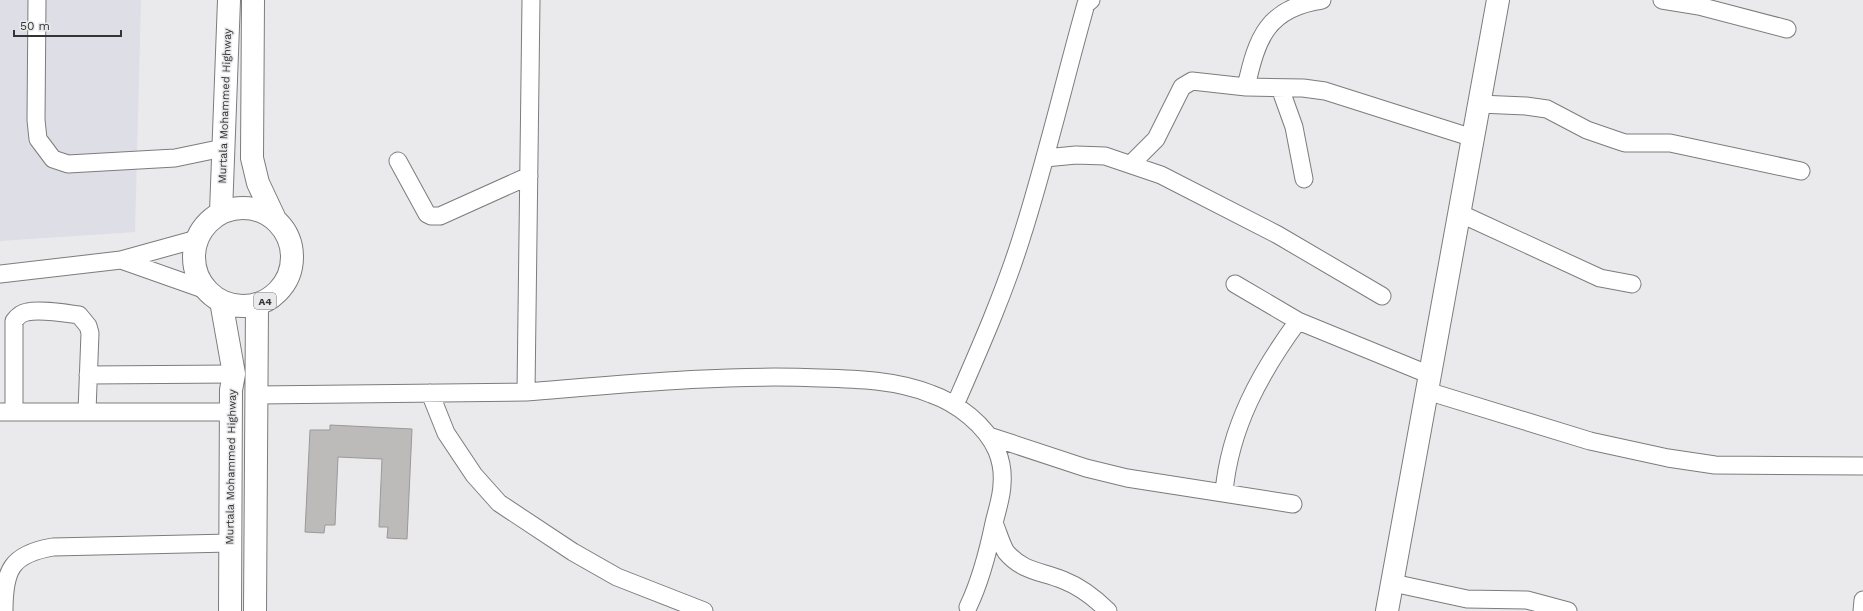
<svg xmlns="http://www.w3.org/2000/svg" width="1863" height="611" viewBox="0 0 1863 611" font-family="'Work Sans',sans-serif">
	<rect width="100%" height="100%" fill="#eaeaec"/>
	<path fill="#dddee6" d="M0,0H141L135,232L0,241Z"/>
	<path fill="#bcbbba" stroke="#9a9898" d="M330,425L412,429L407,539L387,538L388,527H379L382,459L338,457L335,525H325L324,533L305,532L310,430H330Z"/>
	<g fill="none" stroke-linecap="round" stroke-linejoin="round">
		<g stroke="#7c7c7e" stroke-width="19">
			<path id="minor" d="M37,0L36,120L38,139L53,159L68,164L175,158L223,148
				M1662,0L1699,6L1787,29
				M1246,87C1257,38 1267,8 1322,0
				M1280,88L1294,127L1304,179
				M1479,104L1526,106L1547,109L1587,130L1616,140L1625,143H1670L1801,171
				M1045,158L1076,155L1105,156L1161,175L1278,235L1382,296
				M398,161L427,214L431,216H440L529,176
				M1131,164L1156,139L1182,87L1192,81L1246,87L1303,88L1325,91L1473,138
				M1459,213L1600,278L1632,284
				M121,260L206,290
				M0,274L121,260L197,239
				M1235,284L1298,321L1430,375
				M88,375L234,374
				M1427,391L1590,441L1668,458L1715,465L1863,466
				M526,392C624,384 722,374 820,378C857,379 896,380 931,394C957,403 986,425 997,451C1001,461 1003,473 1002,484C1002,496 997,510 994,523C988,552 981,580 968,607
				M430,393L446,433L474,475L499,503L573,552L617,577L704,611
				M257,395L526,392L531,0
				M955,405C979,350 1003,296 1021,239C1046,161 1064,82 1086,4L1091,0
				M0,412H231
				M14,412V321C17,317 21,313 27,312C41,309 64,313 79,315L88,326L90,333L87,411
				M989,436L1086,468L1127,478L1293,504
				M1224,492C1230,427 1260,373 1298,321
				M994,523C998,532 1001,544 1006,552C1023,572 1041,571 1063,580C1081,587 1094,597 1108,611
				M1393,583L1467,599L1527,600L1568,611
				M4,611C4,570 11,554 53,547L230,543
				M1862,611L1863,600"/>
		</g>
		<g stroke="#7c7c7e" stroke-width="24">
			<path id="major" d="M1387,611L1498,0"/>
		</g>
		<g stroke="#7c7c7e" stroke-width="24">
			<path id="highway" d="M253,0L252,158L258,183L274,217
				M194 257a49 49 0 1 1 98 0a49 49 0 1 1-98 0Z
				M221,212L229,0
				M221,301L234,374L231,390L230,611
				M255,611L257,305"/>
		</g>
		<use href="#minor" stroke="#fff" stroke-width="17"/>
		<use href="#major" stroke="#fff" stroke-width="22"/>
		<use href="#highway" stroke="#fff" stroke-width="22"/>
	</g>
	<g text-anchor="middle" dominant-baseline="central" stroke-width="3" stroke-linejoin="round" paint-order="stroke">
		<rect fill="#eaeaec" stroke="#6b6b6c" stroke-width="1" x="254" y="293" width="22" height="16" rx="3"/>
		<g font-size="10" font-weight="bold" fill="#343435">
			<text x="265" y="301">A4</text>
		</g>
		<g font-size="11" fill="#343435" stroke="#eaeaec">
			<text transform="translate(225 106) rotate(-88)">Murtala Mohammed Highway</text>
			<text transform="translate(231 467) rotate(-89)">Murtala Mohammed Highway</text>
		</g>
	</g>
	<path d="M14 30v6h107v-6" fill="none" stroke="#343435" stroke-width="2"/>
	<text x="20" y="30" font-size="12" fill="#343435" stroke="#eaeaec" stroke-width="3" paint-order="stroke">50 m</text>
</svg>
